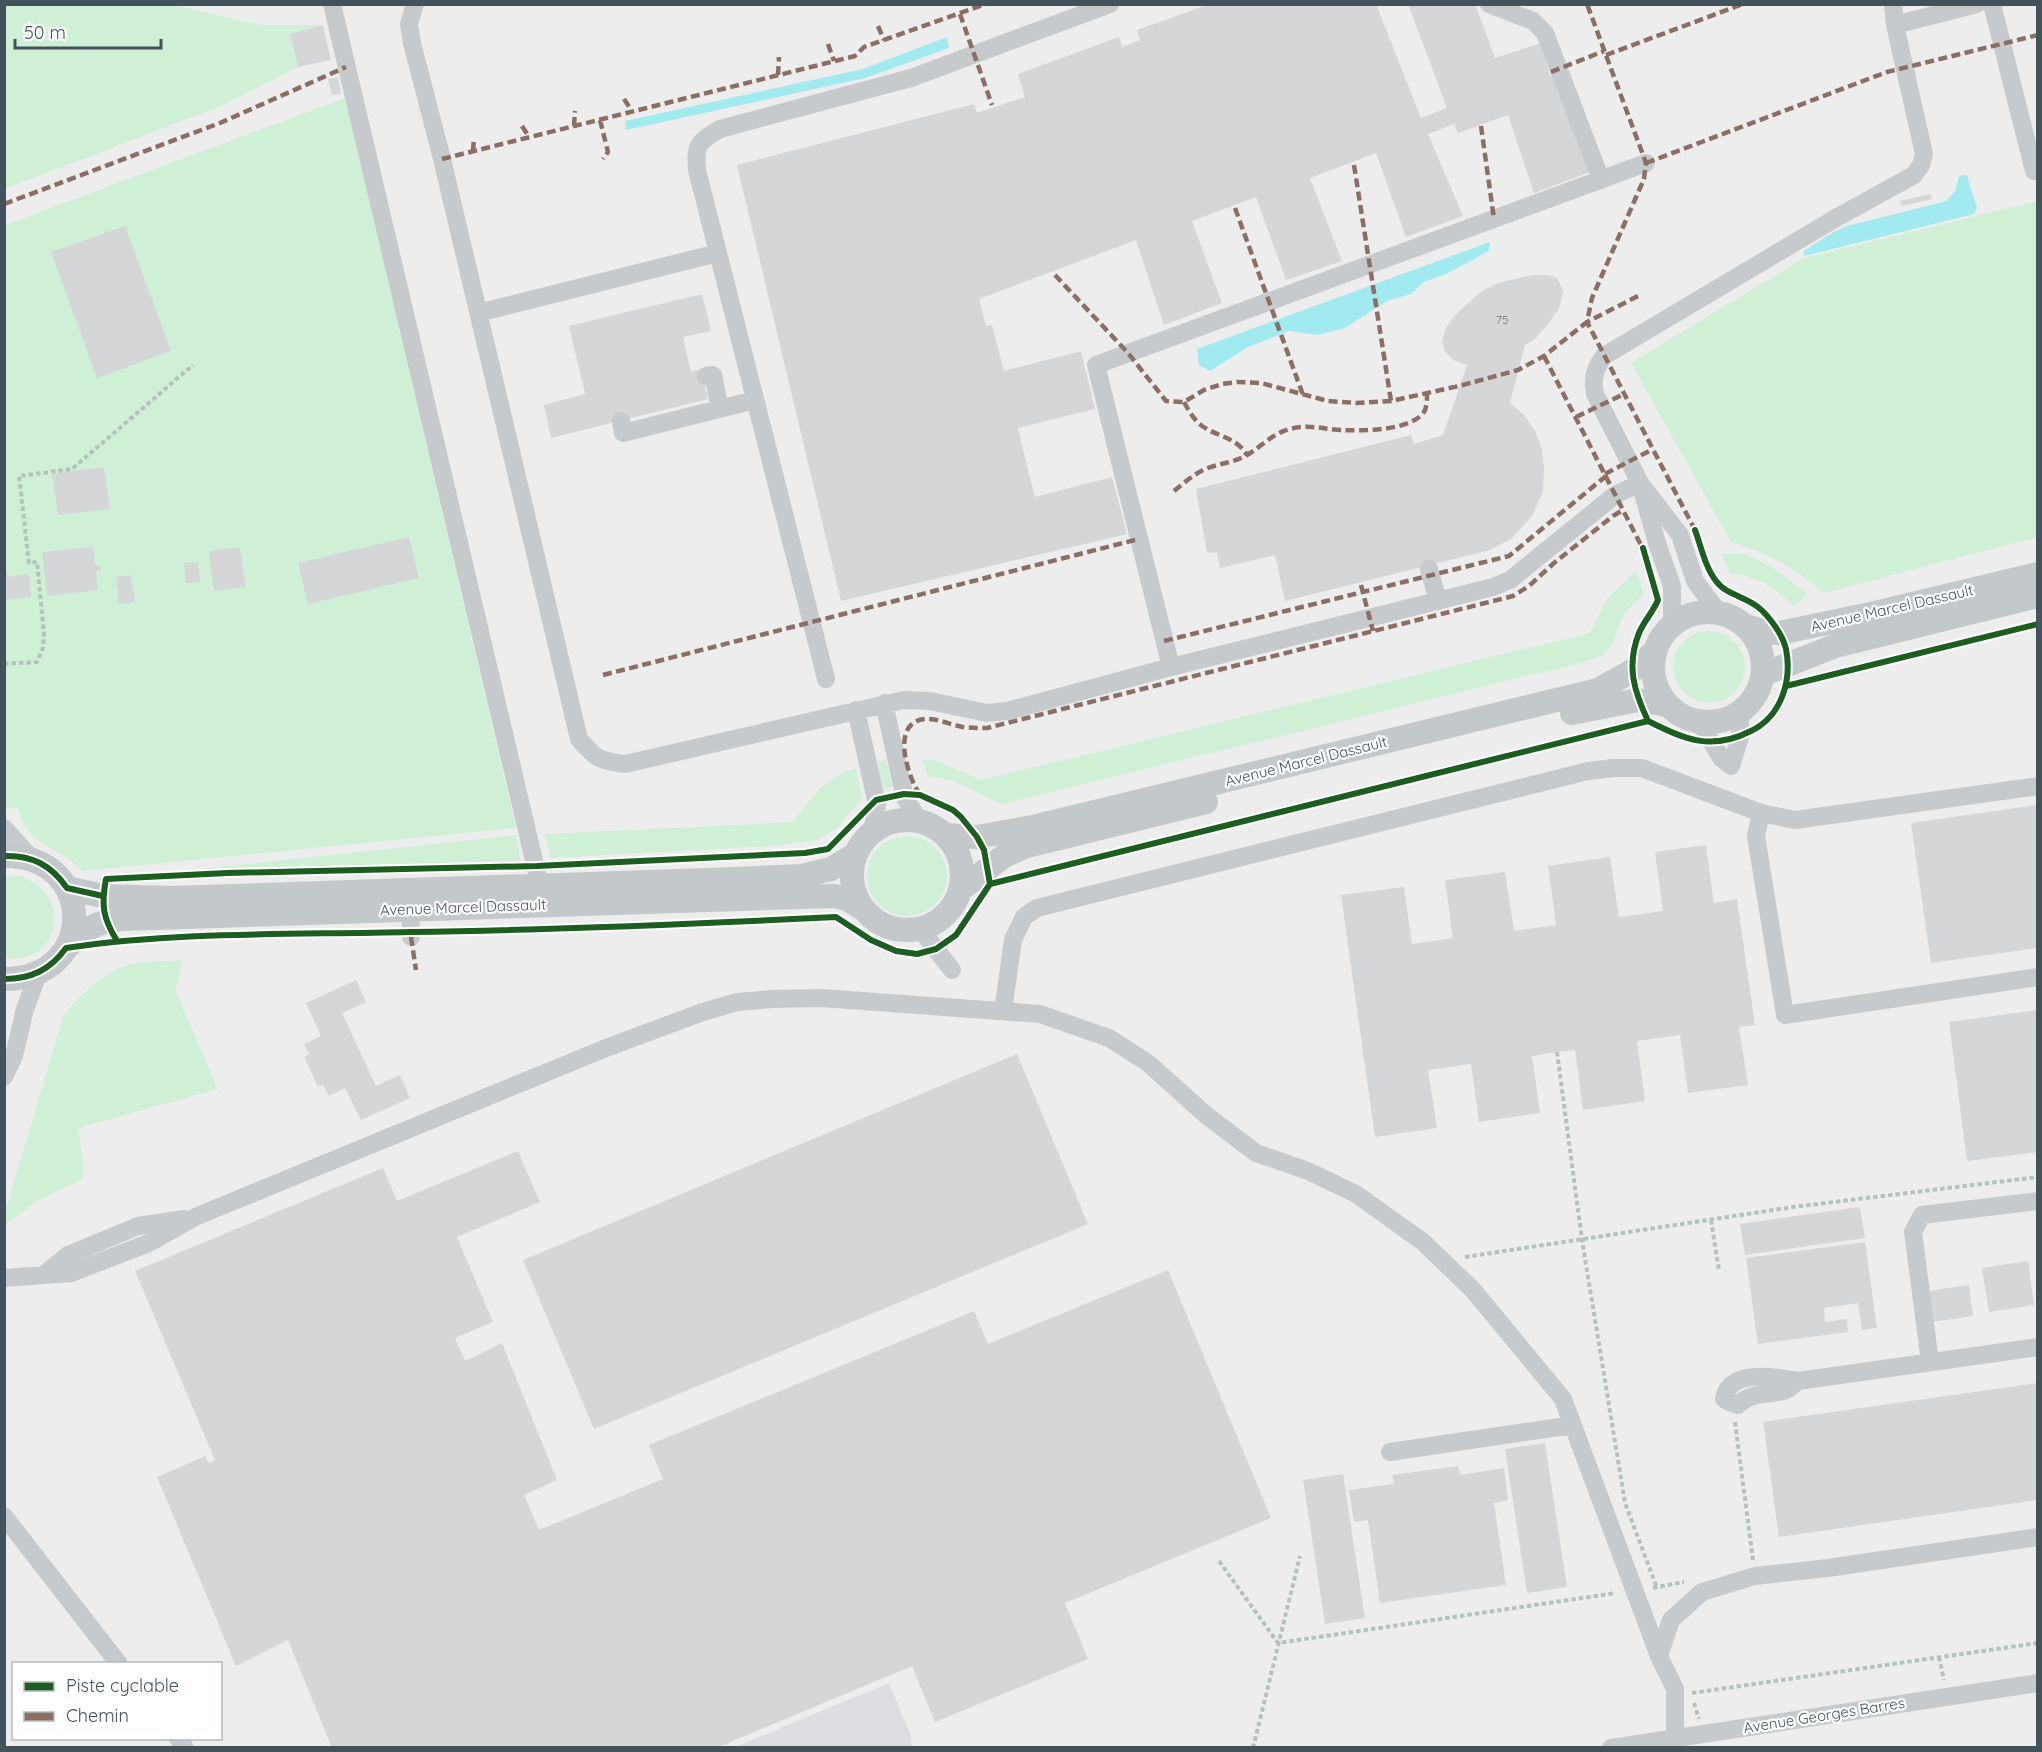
<svg xmlns="http://www.w3.org/2000/svg" width="2042" height="1752" viewBox="0 0 2042 1752" font-family="Quicksand,sans-serif">
	<rect width="100%" height="100%" fill="#eeeded"/>
	<path fill="#dbdde0" d="M889,1683L911,1736L912,1747H735Z"/>
	<path fill="#cff0d7" d="M5,5H173L262,25H323L290,34L298,67L221,106L5,189Z
		M345,98L516,828L82,871C56,843 29,849 17,807L5,809V225Z
		M2037,201V537L1824,593C1796,569 1767,552 1731,542L1631,363L1804,258Z
		M1722,554H1746L1775,569L1808,594L1794,606C1773,588 1759,575 1730,574Z
		M1636,571L1644,595L1633,604L1622,617L1613,643L1603,655L1585,662L1002,804L953,781L928,776L922,760H934L981,780L1590,633L1607,599Z
		M1673 667a36 36 0 1 1 72 0a36 36 0 1 1-72 0Z
		M886,760L893,787L883,789L877,762Z
		M856,768L862,798L837,828L817,840L774,846L551,858L545,834L793,822C814,795 821,780 856,768Z
		M517,835L520,861L201,869Z
		M867 876a40 40 0 1 1 80 0a40 40 0 1 1-80 0Z
		M19,876C78,895 57,967 5,958V877Z
		M183,960L175,990L218,1089L78,1128L84,1169L81,1180L37,1201L5,1225V1212L63,1017C77,997 107,969 132,964C149,961 167,961 183,960Z"/>
	<path fill="#a0eaf0" d="M947,37L949,48L865,78L626,130L625,121L863,69Z
		M1967,175L1977,208L1974,214L1804,256V251L1832,233L1847,226L1947,201L1956,189L1959,176Z
		M1490,242L1489,251L1448,273L1424,282L1411,294L1387,301L1345,328L1318,335L1289,331L1248,347L1210,371L1199,365L1197,349Z"/>
	<path fill="#d5d6d7" d="M1210,4H1376L1421,118L1447,108L1408,4H1475L1495,58L1541,43L1550,76L1556,74L1590,172L1534,193L1508,115L1458,133L1454,124L1428,134L1463,216L1406,237L1376,153L1310,178L1342,261L1286,280L1256,197L1192,221L1222,303L1164,325L1136,240L979,299L986,326L992,325L1004,371L1081,351L1095,409L1018,428L1023,450L1035,497L1112,477L1127,534L841,601L737,165L974,104L977,113L1025,97L1018,74L1119,37L1122,47L1140,40L1137,30Z
		M323,25L331,60L298,67L290,34Z
		M338,77L341,94L332,95L328,79Z
		M1931,194L1932,199L1901,206L1900,201Z
		M125,226L171,351L97,378L51,252Z
		M1533,275H1548L1557,278L1563,290L1560,306L1548,324L1535,339L1525,345L1510,403L1524,415L1535,431L1542,449L1544,469L1543,492L1532,516L1511,539L1490,550L1285,601L1275,555L1220,568L1217,552L1207,553L1196,489L1411,435L1414,444L1443,435L1467,365L1453,360L1445,351L1442,341L1446,328L1456,314L1482,291L1498,283Z
		M702,294L711,331L683,337L691,372L701,369L708,399L551,438L544,405L585,394L569,326Z
		M104,467L110,509L58,515L52,474Z
		M409,537L419,578L308,604L298,563Z
		M93,547L95,565H100L101,571H96L98,590L47,596L42,552Z
		M240,547L246,587L214,591L209,551Z
		M4,561L8,577L29,574L31,597L4,600Z
		M198,562L200,582L186,583L184,563Z
		M131,575L135,602L119,604L116,577Z
		M2038,805V948L1931,963L1911,823Z
		M1706,845L1714,903L1737,899L1755,1025L1739,1027L1748,1085L1688,1093L1680,1035L1637,1041L1645,1101L1583,1110L1575,1050L1557,1052L1532,1056L1540,1113L1479,1122L1471,1064L1428,1070L1437,1128L1375,1137L1341,895L1404,887L1412,944L1453,938L1445,880L1505,872L1514,931L1556,925L1548,866L1610,857L1619,917L1663,911L1655,852Z
		M356,980L366,1002L342,1013L376,1086L400,1075L410,1098L361,1120L345,1088L329,1096L323,1085L318,1087L304,1057L309,1054L304,1044L321,1036L306,1003Z
		M2038,1010V1152L1967,1161L1949,1022Z
		M1017,1054L1088,1224L594,1429L523,1260Z
		M518,1151L540,1202L457,1237L493,1322L455,1338L465,1361L502,1343L557,1480L524,1495L539,1530L663,1479L649,1445L974,1311L988,1344L1168,1270L1271,1518L1065,1603L1088,1659L935,1722L912,1666L716,1748H332L288,1640L236,1666L157,1477L205,1456L209,1463L215,1460L135,1271L383,1168L397,1201Z
		M1860,1207L1865,1238L1745,1255L1740,1224Z
		M1865,1242L1877,1328L1862,1330L1858,1303L1824,1308L1825,1322L1847,1319L1848,1332L1758,1344L1746,1258Z
		M2028,1261L2034,1305L1989,1312L1982,1268Z
		M1969,1285L1973,1316L1933,1322L1929,1291Z
		M2038,1383V1500L1779,1537L1763,1422Z
		M1545,1443L1567,1587L1527,1593L1505,1449Z
		M1458,1466L1460,1475L1504,1468L1508,1500L1494,1503L1506,1585L1380,1603L1368,1520L1354,1522L1349,1490L1394,1484L1392,1475Z
		M1343,1474L1365,1618L1325,1624L1303,1480Z"/>
	<g fill="none" stroke-linecap="round" stroke-linejoin="round">
		<path stroke="#b4c2bc" stroke-width="4" stroke-dasharray="4.5 3" stroke-linecap="butt" d="M4,664L37,662L43,648L44,633L37,562L29,563L19,476L72,469L193,365
			M1557,1052L1582,1240L1625,1503L1657,1588
			M1711,1220L1719,1270
			M1465,1257L1793,1207L2038,1177
			M1735,1422L1753,1560
			M1219,1561L1278,1643L1616,1593
			M1653,1588L1684,1582
			M1939,1657L1944,1680
			M1692,1693L2038,1643
			M1694,1703L1699,1719
			M1253,1748L1300,1556"/>
		<path stroke="#c7cacc" stroke-width="18" d="M332,4L540,886
			M415,4L409,24L412,43L442,159L579,739C595,758 599,761 625,764L904,700L930,701L987,713L1007,711L1171,667L1493,587L1510,580L1615,495L1640,483L1595,394C1592,378 1595,368 1604,356L1836,218L1914,175L1921,165L1924,154L1895,25L1893,4
			M1489,4L1533,21L1545,33L1601,180
			M1992,4L2034,171L2038,170
			M1895,25L1977,4
			M478,313L718,253
			M706,376L713,375L720,409
			M621,421L623,433L755,400
			M1429,569L1438,601
			M1672,625V586L1657,543L1640,483L1680,535L1695,581L1719,613
			M1171,667L1096,365L1646,163
			M826,679L697,170C695,144 698,142 720,129L911,78L1110,4
			M884,703L905,798L920,822
			M856,710L877,804L872,833
			M1699,722L1722,759L1731,766L1740,737V713
			M1761,813L1756,836L1785,1015L2038,977
			M4,828L31,858
			M410,909L411,937
			M920,929L952,970
			M1003,1011L1013,940L1024,917L1037,908L1588,771L1613,768H1642L1761,813L1795,820L2038,786
			M4,1077L14,1056L25,1009L38,974
			M45,1274L68,1255L138,1226L184,1219
			M4,1278L71,1273L149,1243L195,1217L606,1048L700,1013L737,1002L773,999L821,998L1040,1014L1109,1038L1148,1063L1206,1115L1256,1153L1308,1171L1356,1194L1423,1242L1473,1290L1563,1399L1659,1656L1675,1689V1738
			M1930,1362L1913,1232L1922,1215L2038,1201
			M1798,1381C1794,1384 1790,1388 1786,1390C1769,1396 1751,1391 1738,1405L1729,1402L1724,1399C1728,1368 1777,1377 1798,1381L2038,1347
			M1390,1452L1573,1425
			M4,1516L119,1664
			M1659,1656L1671,1620L1702,1592L1755,1576L1828,1568L2038,1537
			M178,1738L185,1748
			M1611,1748L2038,1683"/>
		<path stroke="#c3c8cb" stroke-width="24" d="M1653 667a55 55 0 1 1 110 0a55 55 0 1 1-110 0Z
			M1746,626L1765,632L1779,633L1875,613L2038,574
			M1764,674L1835,646L2038,596
			M1572,713L1638,700L1667,705
			M852 875a55 55 0 1 1 110 0a55 55 0 1 1-110 0Z
			M945,835L977,837L1033,827L1598,690L1632,671L1655,651
			M4,856C96,854 99,979 4,979
			M67,888L103,896L171,898L736,879L801,876L831,869L856,854
			M960,890L1004,856L1027,846L1206,802
			M66,948C72,943 77,937 84,932C103,917 131,919 154,918L834,896L847,899L865,910"/>
		<path stroke="#8d6e63" stroke-width="4.5" stroke-dasharray="9 4.5" stroke-linecap="butt" d="M960,14L992,105
			M878,26L884,40
			M828,44L834,61
			M1606,55L1743,4
			M1551,72L1604,51
			M778,75L779,57
			M624,99L632,111
			M600,120L608,152L603,159
			M522,126L529,137
			M574,126L575,111
			M1481,126L1494,219
			M473,151L474,138
			M442,159L855,56L864,47L986,4
			M1646,163L1887,72L2038,35
			M1354,165L1391,401
			M4,204L220,123L346,67
			M1235,208L1303,395
			M1055,275L1128,353L1166,401L1184,402L1204,390L1222,384L1237,382L1261,383L1328,401L1357,403L1391,401L1459,386L1518,370L1544,356L1587,322L1592,298L1644,179L1646,163L1587,4
			M1638,296L1587,322L1697,534
			M1544,356L1644,551
			M1184,402C1189,411 1194,420 1202,426C1218,437 1236,437 1247,455
			M1576,417L1624,394
			M1605,474L1653,449
			M1174,491C1185,482 1195,473 1208,468C1222,463 1235,462 1247,455C1262,446 1273,433 1290,429C1308,424 1323,429 1341,430C1362,431 1411,431 1424,412C1427,407 1427,400 1427,394
			M1361,585L1373,631
			M1164,641L1509,556L1606,476
			M603,675L1139,539
			M920,795C907,776 888,717 930,719C941,720 952,725 963,727C971,728 979,728 987,728L1513,596L1529,586L1554,563L1613,516L1623,510
			M411,937L416,970"/>
		<g stroke="#fff" stroke-width="10">
			<path id="cycleway" d="M1643,548L1658,600C1653,612 1644,621 1639,633C1626,666 1634,691 1648,721C1686,740 1711,751 1751,731C1782,716 1792,680 1786,649C1783,635 1769,616 1758,607C1746,597 1725,594 1716,581C1705,567 1701,546 1695,530
				M1786,686L2038,624
				M4,856C32,855 51,865 67,888L103,896
				M117,941C103,918 101,906 106,879L227,873L537,866L805,853L828,849L876,800L904,794L920,795L953,810L961,817L977,837L984,850L990,884
				M4,979C31,979 50,970 66,948C180,931 295,935 410,932C552,930 694,924 836,917L871,940L896,951L917,954L936,949L956,935L990,884L1648,721"/>
		</g>
		<use href="#cycleway" stroke="#1b5e20" stroke-width="6"/>
	</g>
	<g text-anchor="middle" dominant-baseline="central" stroke-width="4.5" stroke-linejoin="round" paint-order="stroke">
		<g font-size="12" fill="#69757b">
			<text x="1502" y="319">75</text>
		</g>
		<g font-size="15" fill="#43535b" stroke="#fff">
			<text transform="translate(1892 608) rotate(-13)">Avenue Marcel Dassault</text>
			<text transform="translate(1306 761) rotate(-14)">Avenue Marcel Dassault</text>
			<text transform="translate(463 907) rotate(-2)">Avenue Marcel Dassault</text>
			<text transform="translate(1824 1715) rotate(-9)">Avenue Georges Barres</text>
		</g>
	</g>
	<rect width="2042" height="1752" fill="none" stroke="#43535b" stroke-width="12"/>
	<rect x="12" y="1662" width="210" height="78" fill="#ffffff" stroke="#b4babd" stroke-width="1.5"/>
	<rect x="24" y="1682" width="30" height="9" fill="#1b5e20" stroke="#b4babd" stroke-width="1.5"/>
	<text x="66" y="1692" font-size="18" fill="#43535b">Piste cyclable</text>
	<rect x="24" y="1712" width="30" height="9" fill="#8d6e63" stroke="#b4babd" stroke-width="1.5"/>
	<text x="66" y="1722" font-size="18" fill="#43535b">Chemin</text>
	<path d="M15 39v9h146v-9" fill="none" stroke="#43535b" stroke-width="3"/>
	<text x="24" y="39" font-size="18" fill="#43535b" stroke="#ffffff" stroke-width="4.5" paint-order="stroke">50 m</text>
</svg>
